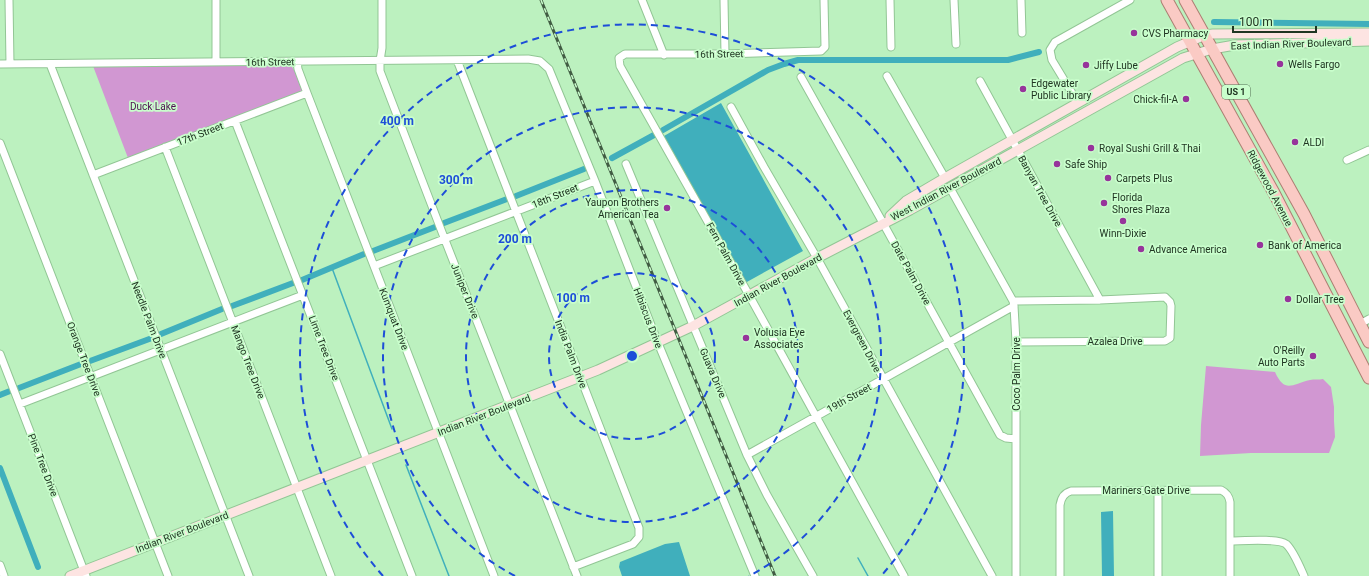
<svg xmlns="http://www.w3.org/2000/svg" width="1369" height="576" viewBox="0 0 1369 576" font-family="Roboto,sans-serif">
	<rect width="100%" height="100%" fill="#bcf1bf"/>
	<path fill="#d197d2" d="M290,65C297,72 300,82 302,91L299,94L128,158L93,66Z
		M1206,366L1275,372C1285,394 1292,384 1310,380C1314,379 1319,380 1323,379L1331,387L1334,407V421L1335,437L1329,453H1251L1200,456L1201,425Z"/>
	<path fill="#40afbc" d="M721,103L803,251L745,283L664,136Z
		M1113,511L1114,576H1102L1101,512Z
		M679,542L690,576H622L619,567L620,562L665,544Z"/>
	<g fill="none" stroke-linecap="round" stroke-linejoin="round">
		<path stroke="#40afbc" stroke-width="1.5" d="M332,268L392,429
			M406,465L449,576
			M858,558L868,576"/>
		<path stroke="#40afbc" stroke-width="6" d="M1214,22L1369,24
			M663,130L768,70L784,64L798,60H1008L1039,52
			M612,158L654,135
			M516,196L584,169
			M444,223L507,199
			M373,251L435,227
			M302,280L364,254
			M232,306L293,283
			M161,334L222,309
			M90,361L152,338
			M19,388L81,364
			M0,395L10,391
			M0,468L38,567"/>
		<g stroke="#92c695" stroke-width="9">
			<path id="street" d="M9,0L10,64
				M216,0V62
				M382,0V48L380,61V71L445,240L577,576
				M642,0L664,55
				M724,0L725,54
				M824,0L825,47L821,51L725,54H625L619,58L620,66L749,295L904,576
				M890,0L891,47
				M954,0L956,44
				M1021,0L1022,33
				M457,60L639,528V537L633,544L573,567
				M297,62L298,69L307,93L494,576
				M0,64L528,59L540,61L549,69L595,181L658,343L755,576
				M50,64L249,576
				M887,76L945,178
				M801,77L883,223L1000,435L1006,438L1016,439
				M980,81L1100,300
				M1078,103L1052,60L1050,50L1055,42L1130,0
				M731,107L764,167L817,258L992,576
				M235,121L412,576
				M0,143L168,576
				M165,147L331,576
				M1347,160L1369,150
				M626,164L747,455L767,495L813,576
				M93,175L307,93
				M950,188L1013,301L1014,306L1016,342V576
				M374,266L595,181
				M1013,301L1100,300L1165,297L1170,302L1171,306L1170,338L1165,341L1016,342
				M1360,324L1369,319
				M0,354L86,576
				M20,404L303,295
				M747,455L1014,306
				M1230,541C1241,541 1278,538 1286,544C1293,550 1300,567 1304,576
				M0,565L4,576
				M1060,576V505C1061,498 1064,493 1071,491L1221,490C1227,493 1229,496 1230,502V576
				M1158,576V490"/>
		</g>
		<g stroke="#92c695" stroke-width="11">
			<path id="secondary" d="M890,216L906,201L945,178L1177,47L1205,35L1213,34L1369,33
				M70,576L598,370L693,326L817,258L910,210L1183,58L1212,49L1235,45L1369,41"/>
		</g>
		<g stroke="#ac7e72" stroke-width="13">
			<path id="primary" d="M1167,0L1274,193L1369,378
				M1185,0L1304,214L1369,342"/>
		</g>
		<use href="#street" stroke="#fff" stroke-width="7"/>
		<use href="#secondary" stroke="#fde4e2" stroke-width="9"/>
		<use href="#primary" stroke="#facac4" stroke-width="11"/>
		<g stroke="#415c43" stroke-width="3">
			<path id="rail" d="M541,0L775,576"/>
		</g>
		<use href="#rail" stroke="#c9fecc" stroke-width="1.5" stroke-dasharray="4.5" stroke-linecap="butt"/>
	</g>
	<g fill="none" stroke="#1d4ed8" stroke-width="2" stroke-dasharray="7 5">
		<circle cx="632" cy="356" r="83"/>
		<circle cx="632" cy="356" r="166"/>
		<path d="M515 576A249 249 0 1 1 749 576"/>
		<path d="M383 576A332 332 0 1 1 881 576"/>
	</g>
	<g fill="#97349b" stroke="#c9fecc" stroke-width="1.5">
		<circle cx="1134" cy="33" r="4"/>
		<circle cx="1280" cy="64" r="4"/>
		<circle cx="1086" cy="65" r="4"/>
		<circle cx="1023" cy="89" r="4"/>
		<circle cx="1186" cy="99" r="4"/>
		<circle cx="1295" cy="142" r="4"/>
		<circle cx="1091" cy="148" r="4"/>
		<circle cx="1057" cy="164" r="4"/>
		<circle cx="1108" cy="178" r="4"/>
		<circle cx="1104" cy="203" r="4"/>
		<circle cx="667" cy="208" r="4"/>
		<circle cx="1123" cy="221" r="4"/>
		<circle cx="1260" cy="245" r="4"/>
		<circle cx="1141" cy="249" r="4"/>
		<circle cx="1288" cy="299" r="4"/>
		<circle cx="746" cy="338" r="4"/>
		<circle cx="1313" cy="356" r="4"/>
	</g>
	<g text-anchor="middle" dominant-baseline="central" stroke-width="3.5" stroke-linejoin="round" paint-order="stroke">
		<rect fill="#c9fecc" stroke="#537155" stroke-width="1" x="1222" y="85" width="28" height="14" rx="3"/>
		<g font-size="9" font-weight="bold" fill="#203522">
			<text x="1236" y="92">US 1</text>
		</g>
		<g font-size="10" fill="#203522" stroke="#c9fecc" text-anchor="start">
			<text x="1142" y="33">CVS Pharmacy</text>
			<text x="1288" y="64">Wells Fargo</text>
			<text x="1094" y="65">Jiffy Lube</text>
			<text x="1031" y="83">Edgewater<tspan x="1031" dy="12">Public Library</tspan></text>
			<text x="1178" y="99" text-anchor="end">Chick-fil-A</text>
			<text x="1303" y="142">ALDI</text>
			<text x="1099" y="148">Royal Sushi Grill &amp; Thai</text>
			<text x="1065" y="164">Safe Ship</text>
			<text x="1116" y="178">Carpets Plus</text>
			<text x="1112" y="197">Florida<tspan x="1112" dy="12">Shores Plaza</tspan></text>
			<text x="659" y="202" text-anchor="end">Yaupon Brothers<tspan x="659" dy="12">American Tea</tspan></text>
			<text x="1123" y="233" text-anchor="middle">Winn-Dixie</text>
			<text x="1268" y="245">Bank of America</text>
			<text x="1149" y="249">Advance America</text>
			<text x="1296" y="299">Dollar Tree</text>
			<text x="754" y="332">Volusia Eye<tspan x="754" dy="12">Associates</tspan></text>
			<text x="1305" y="350" text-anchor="end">O'Reilly<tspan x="1305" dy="12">Auto Parts</tspan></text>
		</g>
		<g font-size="10" fill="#203522" stroke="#c9fecc">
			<text transform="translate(1291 44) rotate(-2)">East Indian River Boulevard</text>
			<text transform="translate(719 54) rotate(-1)">16th Street</text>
			<text transform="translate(270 62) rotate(-1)">16th Street</text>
			<text transform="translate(200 134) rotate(-21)">17th Street</text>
			<text transform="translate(1270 188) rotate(62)">Ridgewood Avenue</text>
			<text transform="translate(946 189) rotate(-28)">West Indian River Boulevard</text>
			<text transform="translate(1040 191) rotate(61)">Banyan Tree Drive</text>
			<text transform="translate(555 196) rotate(-22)">18th Street</text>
			<text transform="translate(726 254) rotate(61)">Fern Palm Drive</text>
			<text transform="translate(911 273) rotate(61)">Date Palm Drive</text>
			<text transform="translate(778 280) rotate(-29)">Indian River Boulevard</text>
			<text transform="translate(465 291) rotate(68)">Juniper Drive</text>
			<text transform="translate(648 318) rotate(69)">Hibiscus Drive</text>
			<text transform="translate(394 319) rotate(69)">Kumquat Drive</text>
			<text transform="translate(149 320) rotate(69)">Needle Palm Drive</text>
			<text transform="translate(862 341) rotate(62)">Evergreen Drive</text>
			<text x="1115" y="341">Azalea Drive</text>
			<text transform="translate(324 348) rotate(69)">Lime Tree Drive</text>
			<text transform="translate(571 354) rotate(69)">India Palm Drive</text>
			<text transform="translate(84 359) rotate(69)">Orange Tree Drive</text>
			<text transform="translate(248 362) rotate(69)">Mango Tree Drive</text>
			<text transform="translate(713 373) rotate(67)">Guava Drive</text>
			<text transform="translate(1016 374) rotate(-90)">Coco Palm Drive</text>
			<text transform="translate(849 398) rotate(-29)">19th Street</text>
			<text transform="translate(484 415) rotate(-21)">Indian River Boulevard</text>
			<text transform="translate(43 465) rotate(69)">Pine Tree Drive</text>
			<text x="1146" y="490">Mariners Gate Drive</text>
			<text transform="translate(182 532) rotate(-21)">Indian River Boulevard</text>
		</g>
		<g font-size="10" fill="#4e0f50" stroke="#c9fecc">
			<text x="153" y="106">Duck Lake</text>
		</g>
	</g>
	<circle cx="632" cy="356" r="6" fill="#1d4ed8" stroke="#c9fecc" stroke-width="2"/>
	<g font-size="12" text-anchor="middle" font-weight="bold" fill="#1d4ed8" stroke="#c9fecc" stroke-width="3.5" stroke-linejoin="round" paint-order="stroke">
		<text x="397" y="125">400 m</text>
		<text x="456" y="184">300 m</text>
		<text x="515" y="243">200 m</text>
		<text x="573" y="302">100 m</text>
	</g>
	<path d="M1233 26v6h83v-6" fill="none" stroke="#203522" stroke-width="2"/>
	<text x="1239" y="26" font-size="12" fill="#203522" stroke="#c9fecc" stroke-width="3" paint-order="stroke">100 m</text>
</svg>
